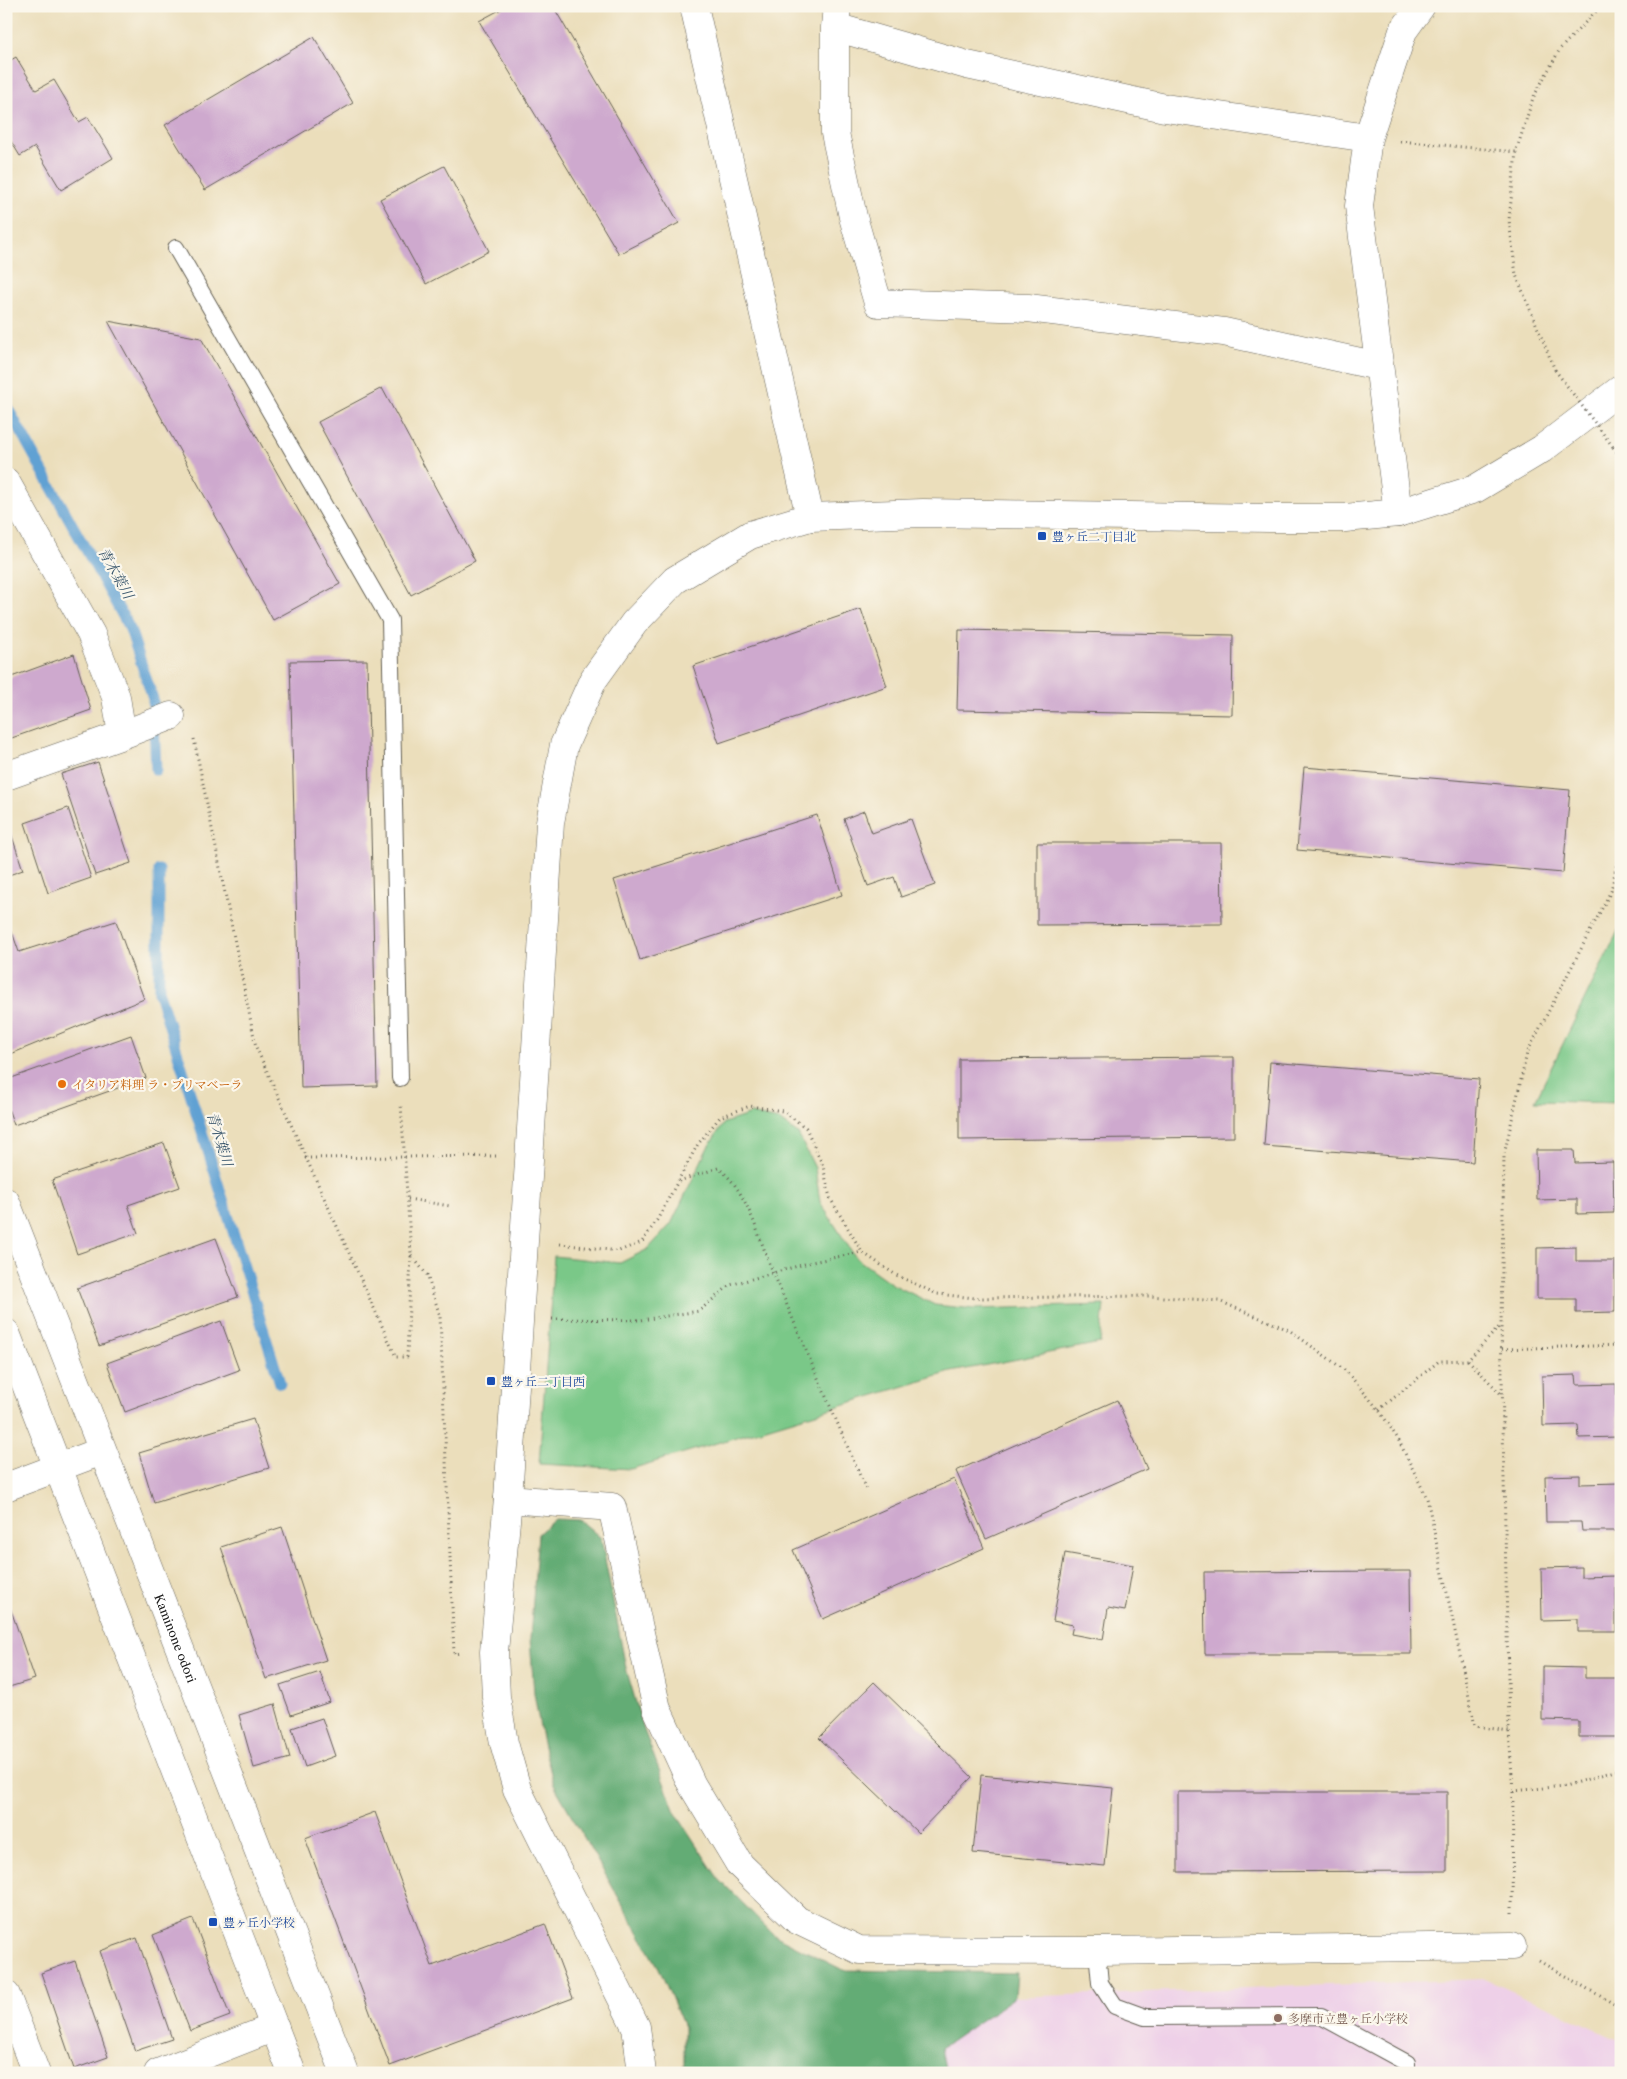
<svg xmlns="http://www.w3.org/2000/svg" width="1627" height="2079" viewBox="0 0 1627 2079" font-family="'Libre Caslon Text','Noto Serif JP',serif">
	<rect width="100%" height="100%" fill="#fbf7ec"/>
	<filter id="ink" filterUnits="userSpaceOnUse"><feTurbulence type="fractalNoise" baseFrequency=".02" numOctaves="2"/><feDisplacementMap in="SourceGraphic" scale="10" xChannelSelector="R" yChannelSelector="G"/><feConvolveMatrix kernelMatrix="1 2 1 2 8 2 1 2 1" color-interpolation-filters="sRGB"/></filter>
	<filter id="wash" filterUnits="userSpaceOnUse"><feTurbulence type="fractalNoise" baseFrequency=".0096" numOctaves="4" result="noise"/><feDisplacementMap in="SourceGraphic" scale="20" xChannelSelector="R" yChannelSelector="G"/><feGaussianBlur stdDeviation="1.12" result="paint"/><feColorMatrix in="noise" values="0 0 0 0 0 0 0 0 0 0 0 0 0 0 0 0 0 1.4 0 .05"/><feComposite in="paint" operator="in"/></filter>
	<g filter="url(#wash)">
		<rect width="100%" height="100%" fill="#ebdebb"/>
		<path fill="#eed0e8" d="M1485,1979L1621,2040V2073H946L941,2048L1015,1997Z"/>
		<path fill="#7ac888" stroke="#4b7252" d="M1621,925V1103L1535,1101Z
			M751,1114L779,1120L798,1134L815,1168L820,1202L856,1258L892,1284L935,1305L975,1309L1104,1305L1100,1343L951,1372L631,1469L539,1464L554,1256L620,1263L648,1249L671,1224L708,1147L724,1123Z"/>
		<path fill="#63ac74" stroke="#406448" d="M555,1519L580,1520L601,1538L626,1668L644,1730L675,1812L718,1878L774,1935L843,1970L1017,1973L1015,1997L941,2048L946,2073H684V2027L659,1968L554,1785L542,1739L534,1693L530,1639L538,1534Z"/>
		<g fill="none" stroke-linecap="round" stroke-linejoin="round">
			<path stroke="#60a1d3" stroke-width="11" d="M6,405L130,629L153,699L156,770
				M159,870V993L280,1383"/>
		</g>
		<g id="blocks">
			<path fill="#cea9ce" d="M507,6H553L679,223L619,254L479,21Z
				M314,37L353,103L205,190L165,125Z
				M16,57L36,90L54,80L79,122L88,117L113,158L61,190L35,147L20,156L6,133V63Z
				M444,166L489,251L426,284L380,199Z
				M108,321L201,338L340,584L273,620Z
				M382,388L475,561L411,595L318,422Z
				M861,609L887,686L719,743L693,666Z
				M959,630L1233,635L1232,715L957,710Z
				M74,654L91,710L6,740V679Z
				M367,660L377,1086L301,1088L290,661Z
				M98,762L131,863L95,875L61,774Z
				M1304,767L1570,790L1563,873L1297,850Z
				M68,808L91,878L48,893L25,823Z
				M864,811L872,833L911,819L935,885L901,897L894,877L868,886L844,819Z
				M817,815L842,895L640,960L614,880Z
				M10,830L23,870L6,876V832Z
				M1037,843H1221L1222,924L1037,925Z
				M116,921L144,999L6,1056V934L12,932L19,952Z
				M131,1035L146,1078L14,1125L6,1103V1080Z
				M1234,1057V1137L959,1140V1059Z
				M1270,1062L1479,1079L1473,1162L1264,1146Z
				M164,1143L180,1187L128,1205L138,1233L77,1254L52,1180Z
				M1536,1150H1574L1575,1163L1613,1162L1614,1213L1577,1214V1199L1537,1200Z
				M216,1238L238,1297L99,1346L77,1288Z
				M1576,1247V1261H1615V1312L1576,1313V1299H1537V1248Z
				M221,1321L239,1370L125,1412L107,1363Z
				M1576,1375L1577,1385L1616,1384L1618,1437L1579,1438L1578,1425L1543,1426L1542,1376Z
				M1117,1400L1147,1469L986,1539L956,1471Z
				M253,1419L269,1468L154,1503L139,1453Z
				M1580,1475V1484L1620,1483V1531H1582L1581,1522H1546L1545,1476Z
				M954,1479L984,1548L823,1619L793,1550Z
				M282,1527L326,1660L266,1679L221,1547Z
				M1065,1553L1133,1565L1125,1611L1108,1608L1103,1640L1071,1634L1073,1625L1053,1621Z
				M1581,1567V1577L1616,1576V1632H1578V1619L1542,1620L1541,1568Z
				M1410,1571L1411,1654H1205L1204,1572Z
				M6,1596L35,1679L6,1688Z
				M1542,1667L1585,1668V1678H1619V1737H1579V1721L1542,1720Z
				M320,1672L330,1702L291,1715L280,1685Z
				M874,1682L972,1777L918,1833L819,1738Z
				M275,1704L290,1758L254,1768L239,1715Z
				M322,1718L335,1756L305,1767L292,1728Z
				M981,1775L1113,1788L1105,1866L973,1853Z
				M1178,1792H1447V1871L1178,1872Z
				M375,1812L432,1966L545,1924L573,1998L390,2066L305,1838Z
				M193,1919L230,2016L190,2031L153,1935Z
				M137,1938L172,2039L135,2051L100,1951Z
				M75,1961L108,2057L74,2069L41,1973Z"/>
		</g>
	</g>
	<g filter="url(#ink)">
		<use href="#blocks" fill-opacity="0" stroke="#646054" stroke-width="1"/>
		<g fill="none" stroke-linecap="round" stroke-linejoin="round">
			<g stroke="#646054" stroke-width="18">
				<path id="service" d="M176,248L390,620L400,1078
					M1097,1951L1100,1983L1115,2006L1145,2017L1321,2016L1407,2063V2073"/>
			</g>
			<g stroke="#646054" stroke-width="29">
				<path id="minor" d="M694,6L810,517
					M837,6L835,27V133L853,217L878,303L1028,308L1224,332L1378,366
					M835,27L967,65L1165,108L1368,138
					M6,482L91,634L116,697L122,735
					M1398,513L1359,206L1368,138L1403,31L1421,6
					M6,776L122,735L171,716
					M6,1487L102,1451
					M508,1499L612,1507L657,1709L692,1785L740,1865L797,1920L859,1950L1097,1951L1512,1946
					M6,1995L36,2073
					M158,2073L275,2027"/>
			</g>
			<g stroke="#646054" stroke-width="29">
				<g id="tertiary">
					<path id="s1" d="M6,1202L345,2073"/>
					<path d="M6,1333L292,2073"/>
					<path d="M642,2073L636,2027L517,1789L504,1743L496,1697L494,1652L508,1499L550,823L564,745L593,680L634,623L675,580L750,535L810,517L923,513L1269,518H1345L1398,513L1475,489L1542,449L1621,389"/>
				</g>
			</g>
			<path stroke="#646054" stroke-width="3" stroke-dasharray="1 4" stroke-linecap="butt" d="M1400,141L1516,152
				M1555,370L1516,275L1509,220L1516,152L1533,98L1560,49L1601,6
				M1613,447L1621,458
				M194,739L256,1047L396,1357H407L411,1254L401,1104
				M305,1158L496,1156
				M679,1181L718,1168C748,1189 759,1241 774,1274C804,1347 836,1419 867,1492
				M408,1199L450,1206
				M560,1244L619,1251L642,1242L657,1220L698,1144L720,1117L750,1106L783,1111L806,1128L823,1166L830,1198L862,1252L896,1275L937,1294L975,1298L1149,1296L1219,1301L1289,1330L1346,1371L1379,1410L1398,1439L1427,1498L1475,1726L1509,1731
				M411,1255L427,1275L440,1316L454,1654L461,1653
				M552,1319L641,1320L699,1311L730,1285L812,1262L862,1252
				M1502,1349L1621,1345
				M1468,1360L1502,1395
				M1379,1410L1439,1361L1468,1360L1501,1325
				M1513,1791L1565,1786L1621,1769
				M1512,1913L1513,1791L1509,1731L1501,1324L1504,1155L1527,1053L1611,891L1621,844
				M1539,1961L1621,2008"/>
			<use href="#service" stroke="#fff" stroke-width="16"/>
			<use href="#minor" stroke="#fff" stroke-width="28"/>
			<use href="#tertiary" stroke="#fff" stroke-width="28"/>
			<path stroke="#646054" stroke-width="3" stroke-dasharray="1 4" stroke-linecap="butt" d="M1555,370L1613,447"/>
		</g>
	</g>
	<g fill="#1a4fb4" stroke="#fbf7ec" stroke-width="2">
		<rect x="1037" y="531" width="10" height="10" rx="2.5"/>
		<rect x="486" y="1376" width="10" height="10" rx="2.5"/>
		<rect x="208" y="1917" width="10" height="10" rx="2.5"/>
	</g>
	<circle fill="#e8710a" stroke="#fbf7ec" stroke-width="2" cx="62" cy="1084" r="5"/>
	<circle fill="#8d6e63" stroke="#fbf7ec" stroke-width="2" cx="1278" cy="2018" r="5"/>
	<g text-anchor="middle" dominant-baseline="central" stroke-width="4.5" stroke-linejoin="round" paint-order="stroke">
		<g font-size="12" fill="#164399" stroke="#fbf7ec" text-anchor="start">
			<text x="1052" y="536">豊ヶ丘二丁目北</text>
			<text x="501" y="1381">豊ヶ丘二丁目西</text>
			<text x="223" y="1922">豊ヶ丘小学校</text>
		</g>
		<g font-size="12" fill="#c56008" stroke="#fbf7ec" text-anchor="start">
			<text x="72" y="1084">イタリア料理 ラ・プリマベーラ</text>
		</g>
		<g font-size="12" fill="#1c1c1c" stroke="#fbf7ec">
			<text stroke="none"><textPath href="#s1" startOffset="468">Kaminone odori</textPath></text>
		</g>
		<g font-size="12" fill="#785e54" stroke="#fbf7ec" text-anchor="start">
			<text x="1288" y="2018">多摩市立豊ヶ丘小学校</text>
		</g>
		<g font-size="14" font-style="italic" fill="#3b586e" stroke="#fbf7ec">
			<text transform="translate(116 573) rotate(61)">青木葉川</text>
			<text transform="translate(220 1139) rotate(73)">青木葉川</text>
		</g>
	</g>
	<rect width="1627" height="2079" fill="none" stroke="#fbf7ec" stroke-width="25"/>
</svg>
